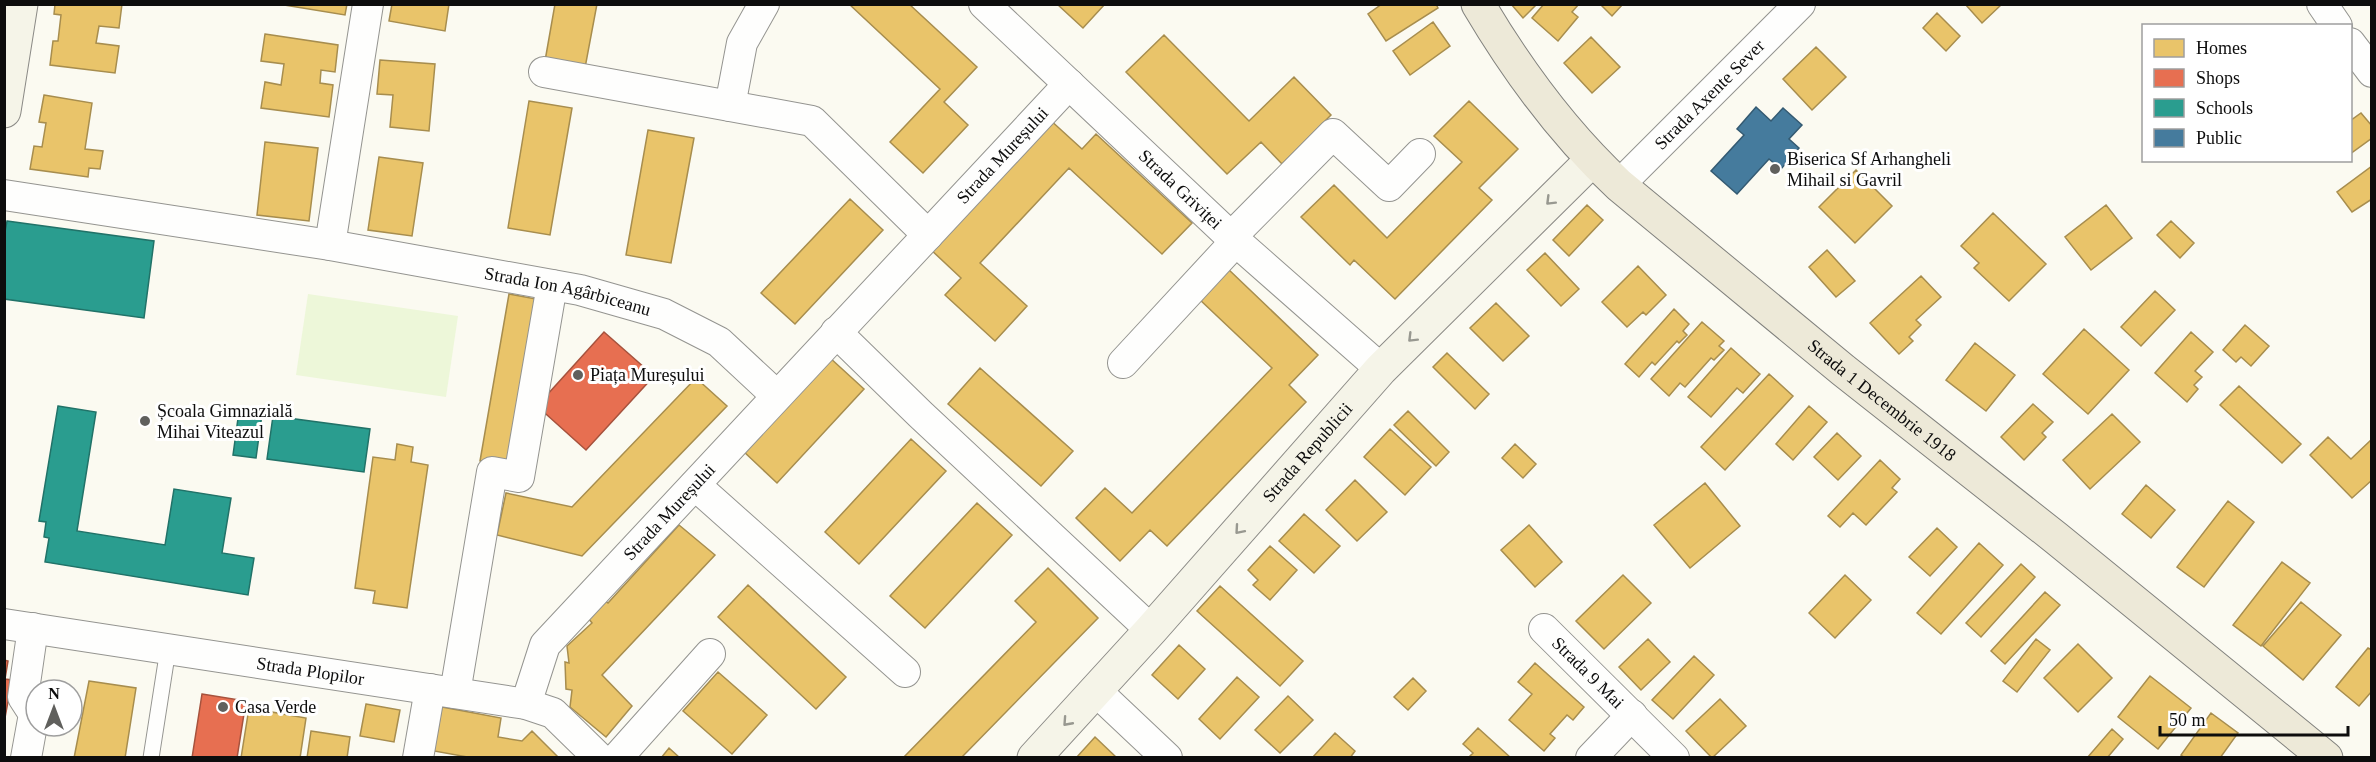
<svg xmlns="http://www.w3.org/2000/svg" width="2376" height="762" viewBox="0 0 2376 762" font-family="'Times New Roman',serif">
	<rect width="100%" height="100%" fill="#fbfaf1"/>
	<path fill="#edf7d9" d="M308,294L458,316L446,397L296,375Z"/>
	<path fill="#e9c46a" stroke="#a78d4e" stroke-width="1.5" d="M55,4H122L119,28L99,26L96,43L119,46L115,73L50,65L53,41H58L61,15L54,14Z
		M278,4H347L345,15Z
		M392,4H449L445,31L389,21Z
		M555,4H597L585,68L545,61Z
		M849,4H909L977,67L944,102L968,125L923,173L890,142L940,89Z
		M1057,4H1105L1083,28Z
		M1382,4H1436L1438,8L1386,41L1368,14Z
		M1511,4H1537L1523,18Z
		M1544,4H1579L1572,12L1578,17L1558,41L1532,18Z
		M1600,4H1623L1612,16Z
		M1965,4H2002L1982,23Z
		M1937,13L1960,36L1946,51L1923,28Z
		M1433,22L1450,46L1410,75L1393,51Z
		M265,34L338,45L335,72L321,70L320,83L333,85L329,117L261,108L265,82L281,85L284,64L261,61Z
		M1164,35L1249,121L1294,77L1331,115L1282,164L1261,142L1227,174L1126,72Z
		M1591,37L1620,67L1592,93L1564,63Z
		M1816,47L1846,77L1812,110L1783,79Z
		M380,60L435,64L429,131L390,127L393,95L377,94Z
		M44,95L92,103L85,149L103,151L100,169L89,168L88,177L30,169L34,146L42,147L46,123L39,122Z
		M529,101L572,108L550,235L508,228Z
		M1469,101L1518,149L1479,188L1492,200L1395,299L1354,260L1350,265L1301,217L1334,185L1387,238L1462,162L1434,136Z
		M2361,113L2372,126V138L2350,154V121Z
		M1048,118L1082,149L1096,134L1192,223L1162,254L1069,168L980,263L1027,306L995,341L945,295L961,278L928,247Z
		M648,130L694,138L671,263L626,255Z
		M265,142L318,148L309,221L257,215Z
		M379,157L423,163L412,236L368,230Z
		M2372,166V199L2352,212L2337,192Z
		M1856,170L1892,206L1855,243L1819,207Z
		M850,199L883,230L795,324L761,293Z
		M1587,205L1603,220L1569,256L1553,240Z
		M2106,205L2132,238L2091,270L2065,237Z
		M1993,213L2046,264L2009,301L1974,268L1979,263L1961,246Z
		M2171,221L2194,243L2180,258L2157,235Z
		M1827,250L1855,281L1836,297L1809,267Z
		M1545,253L1579,289L1561,306L1527,270Z
		M1638,266L1666,295L1646,315L1643,312L1627,327L1602,302Z
		M1227,268L1318,355L1289,385L1306,402L1167,546L1150,530L1120,561L1076,518L1105,488L1132,513L1272,368L1198,298Z
		M1921,276L1941,297L1916,320L1921,325L1909,337L1913,341L1899,354L1870,323Z
		M2155,291L2175,310L2141,346L2121,327Z
		M509,294L536,299L508,466L480,461Z
		M1496,303L1529,336L1503,361L1470,328Z
		M1674,309L1689,324L1683,331L1687,335L1679,343L1677,341L1655,365L1652,362L1639,377L1625,364Z
		M1702,322L1724,341L1719,346L1724,350L1714,360L1711,358L1685,387L1680,383L1669,396L1651,379Z
		M2245,325L2269,346L2251,366L2241,357L2236,362L2223,350Z
		M2084,329L2129,370L2088,414L2043,374Z
		M2191,332L2213,352L2195,371L2202,377L2194,385L2198,389L2187,402L2155,373Z
		M1975,343L2015,375L1986,411L1946,380Z
		M1731,348L1760,374L1743,393L1737,388L1711,417L1688,397Z
		M1447,353L1489,394L1475,409L1433,367Z
		M829,357L864,389L777,483L742,450Z
		M980,368L1073,451L1041,486L948,404Z
		M1769,374L1793,396L1725,470L1701,447Z
		M696,378L727,406L582,556L497,535L506,493L572,507Z
		M2239,386L2301,444L2282,463L2220,405Z
		M2033,404L2053,422L2042,433L2046,437L2024,460L2001,437Z
		M1809,406L1827,422L1793,460L1776,444Z
		M1408,411L1449,452L1436,466L1394,425Z
		M2112,414L2140,442L2090,489L2063,460Z
		M1390,429L1431,467L1405,495L1364,457Z
		M1837,433L1861,456L1838,480L1814,457Z
		M2328,437L2351,459L2372,439V480L2352,498L2310,455Z
		M911,439L946,471L859,564L825,532Z
		M397,444L413,447L411,462L428,465L407,608L373,603L375,591L355,588L373,457L395,460Z
		M1515,444L1536,464L1523,478L1502,458Z
		M1880,460L1900,479L1892,488L1897,492L1866,525L1853,513L1840,527L1828,516Z
		M1355,480L1387,512L1357,541L1326,510Z
		M1705,483L1740,526L1690,568L1654,525Z
		M2146,485L2175,510L2151,538L2122,514Z
		M2228,501L2254,522L2204,587L2177,567Z
		M977,503L1012,535L925,628L890,596Z
		M1304,514L1340,546L1314,573L1279,541Z
		M679,525L715,555L602,675L632,706L606,737L570,707L572,690L566,689L565,662L569,663L567,646L592,623L589,619L605,601L608,603Z
		M1529,525L1562,562L1535,587L1501,550Z
		M1937,528L1957,547L1930,576L1909,557Z
		M1979,543L2003,565L1941,634L1917,613Z
		M1270,546L1297,570L1270,600L1253,585L1258,580L1248,570Z
		M2282,562L2310,583L2261,646L2233,625Z
		M2021,564L2035,577L1981,637L1966,623Z
		M1048,568L1098,618L961,758H903L1036,622L1015,601Z
		M1623,575L1651,603L1604,649L1576,621Z
		M1845,575L1871,600L1835,638L1809,613Z
		M748,585L846,677L816,709L718,617Z
		M1220,586L1303,661L1280,686L1197,611Z
		M2045,592L2060,605L2005,664L1991,651Z
		M2301,602L2341,635L2303,680L2263,646Z
		M1648,639L1670,662L1641,690L1619,667Z
		M2036,639L2050,650L2017,692L2003,681Z
		M2078,644L2112,678L2078,712L2044,678Z
		M1179,645L1205,669L1178,699L1152,675Z
		M2368,648L2372,650V691L2359,706L2336,687Z
		M1694,656L1714,675L1673,719L1652,700Z
		M1535,663L1584,707L1573,720L1567,715L1550,734L1555,738L1544,751L1509,720L1532,694L1518,682Z
		M718,672L767,715L732,754L683,711Z
		M2150,676L2191,708L2158,749L2118,717Z
		M1237,677L1259,697L1220,739L1199,719Z
		M1413,678L1426,691L1408,710L1394,697Z
		M89,681L136,688L125,758H74Z
		M1288,696L1313,720L1280,753L1255,730Z
		M1720,699L1746,726L1712,758L1686,731Z
		M366,704L400,710L394,742L360,736Z
		M442,707L501,718L498,737L522,741L532,731L559,758H473L434,751Z
		M249,708L306,718L300,758H241Z
		M2211,713L2238,733L2220,758H2185L2181,755Z
		M1478,728L1511,758H1468L1473,753L1463,744Z
		M2112,729L2123,739L2107,758H2087Z
		M311,731L350,737L347,758H307Z
		M1335,733L1355,751L1350,758H1312Z
		M1095,737L1117,758H1076Z
		M669,748L680,758H661Z"/>
	<path fill="#e76f51" stroke="#a6523d" stroke-width="1.5" d="M604,332L654,376L586,450L537,406Z
		M4,660L8,661L5,679L12,680L4,723Z
		M202,694L246,701L237,758H192Z"/>
	<path fill="#2a9d8f" stroke="#217268" stroke-width="1.5" d="M7,221L154,241L144,318L4,299V237Z
		M58,406L96,412L77,531L165,545L174,489L231,498L222,553L254,558L248,595L45,562L49,538L44,537L46,522L39,521Z
		M239,411L262,414L256,458L233,455Z
		M273,416L370,429L364,472L267,459Z"/>
	<path fill="#457b9d" stroke="#345a72" stroke-width="1.5" d="M1756,107L1771,121L1783,108L1802,125L1789,139L1799,148L1781,169L1769,159L1737,194L1711,171L1744,135L1737,129Z"/>
	<g fill="none" stroke-linecap="round" stroke-linejoin="round">
		<g stroke="#949490" stroke-width="17">
			<path id="lane" d="M151,758L168,649"/>
		</g>
		<g stroke="#949490" stroke-width="32">
			<g id="street">
				<path id="s1" d="M984,4L1231,237L1381,369"/>
				<path d="M2322,4L2337,26"/>
				<path d="M2350,43L2372,72"/>
				<path d="M544,72L812,121L928,235"/>
				<path d="M730,106L742,43L764,4"/>
				<path id="s2" d="M1619,185L1800,4"/>
				<path id="s3" d="M4,195L330,245L580,290L664,314L719,342L777,396"/>
				<path d="M1231,237L1333,134L1389,186L1420,154"/>
				<path d="M330,245L368,4"/>
				<path d="M836,332L920,414L1151,630"/>
				<path d="M1123,363L1236,241"/>
				<path d="M695,485L905,672"/>
				<path id="s4" d="M4,624L526,704L553,713L599,758"/>
				<path id="s5" d="M1544,629L1674,758"/>
				<path d="M1095,690L1167,758"/>
				<path d="M455,693L492,472L519,477L552,285"/>
				<path id="s6" d="M526,704L545,645L1069,84"/>
				<path d="M26,758L34,714L23,697L33,628"/>
				<path d="M418,758L430,689"/>
				<path d="M617,758L710,654"/>
				<path d="M1591,758L1632,715"/>
			</g>
		</g>
		<g stroke="#8b8a86" stroke-width="35">
			<g id="secondary">
				<path d="M4,111L21,4"/>
				<path id="s7" d="M1034,758L1151,630L1381,369L1592,160"/>
			</g>
		</g>
		<g stroke="#81817d" stroke-width="35">
			<g id="primary">
				<path id="s8" d="M1478,4C1517,70 1563,133 1619,185L1843,370L2056,538L2326,758"/>
			</g>
		</g>
		<use href="#lane" stroke="#fefefd" stroke-width="15"/>
		<use href="#street" stroke="#fefefd" stroke-width="30"/>
		<use href="#secondary" stroke="#f5f4e8" stroke-width="33"/>
		<use href="#primary" stroke="#ede9d8" stroke-width="33"/>
	</g>
	<defs><path id="oneway-chevron" d="M-2-3.5L2.5 0L-2 3.5" fill="none" stroke-width="1.6" stroke-linecap="round" stroke-linejoin="round" transform="scale(1.5)"/></defs>
	<g stroke="#989890">
		<use href="#oneway-chevron" transform="translate(1550 201) rotate(135)"/>
		<use href="#oneway-chevron" transform="translate(1412 338) rotate(135)"/>
		<use href="#oneway-chevron" transform="translate(1239 530) rotate(131)"/>
		<use href="#oneway-chevron" transform="translate(1067 722) rotate(132)"/>
	</g>
	<g fill="#60605d" stroke="#fff" stroke-width="2">
		<circle cx="1775" cy="169" r="6"/>
		<circle cx="578" cy="375" r="6"/>
		<circle cx="145" cy="421" r="6"/>
		<circle cx="223" cy="707" r="6"/>
	</g>
	<g text-anchor="middle" dominant-baseline="central" stroke-width="6" stroke-linejoin="round" paint-order="stroke">
		<g font-size="18" fill="#0d0d0d" stroke="#fff">
			<text stroke="none"><textPath href="#s2" startOffset="128">Strada Axente Sever</textPath></text>
			<text stroke="none"><textPath href="#s6" startOffset="732">Strada Mureșului</textPath></text>
			<text stroke="none"><textPath href="#s1" startOffset="270">Strada Griviței</textPath></text>
			<text stroke="none"><textPath href="#s3" startOffset="572">Strada Ion Agârbiceanu</textPath></text>
			<text stroke="none"><textPath href="#s8" startOffset="570">Strada 1 Decembrie 1918</textPath></text>
			<text stroke="none"><textPath href="#s7" startOffset="410">Strada Republicii</textPath></text>
			<text stroke="none"><textPath href="#s6" startOffset="244">Strada Mureșului</textPath></text>
			<text stroke="none"><textPath href="#s4" startOffset="310">Strada Plopilor</textPath></text>
			<text stroke="none"><textPath href="#s5" startOffset="62">Strada 9 Mai</textPath></text>
		</g>
		<g font-size="18" fill="#0d0d0d" stroke="#fff" text-anchor="start">
			<text x="1787" y="159">Biserica Sf Arhangheli<tspan x="1787" dy="21">Mihail si Gavril</tspan></text>
			<text x="590" y="375">Piața Mureșului</text>
			<text x="157" y="411">Școala Gimnazială<tspan x="157" dy="21">Mihai Viteazul</tspan></text>
			<text x="235" y="707">Casa Verde</text>
		</g>
	</g>
	<rect width="2376" height="762" fill="none" stroke="#0d0d0d" stroke-width="12"/>
	<rect x="2142" y="24" width="210" height="138" fill="#ffffff" stroke="#9e9e9e" stroke-width="1.5"/>
	<rect x="2154" y="39" width="30" height="18" fill="#e9c46a" stroke="#9e9e9e" stroke-width="1.5"/>
	<text x="2196" y="54" font-size="18" fill="#0d0d0d">Homes</text>
	<rect x="2154" y="69" width="30" height="18" fill="#e76f51" stroke="#9e9e9e" stroke-width="1.5"/>
	<text x="2196" y="84" font-size="18" fill="#0d0d0d">Shops</text>
	<rect x="2154" y="99" width="30" height="18" fill="#2a9d8f" stroke="#9e9e9e" stroke-width="1.5"/>
	<text x="2196" y="114" font-size="18" fill="#0d0d0d">Schools</text>
	<rect x="2154" y="129" width="30" height="18" fill="#457b9d" stroke="#9e9e9e" stroke-width="1.5"/>
	<text x="2196" y="144" font-size="18" fill="#0d0d0d">Public</text>
	<g transform="translate(54 708)"><circle r="28" fill="#ffffff" stroke="#9e9e9e" stroke-width="1.5"/>
	<path d="M0-4.5L10 22L0 15L-10 22Z" fill="#60605d"/>
	<text y="-9" font-size="16" font-weight="bold" text-anchor="middle" fill="#0d0d0d">N</text>
	</g>
	<path d="M2160 726v9h188v-9" fill="none" stroke="#0d0d0d" stroke-width="3"/>
	<text x="2169" y="726" font-size="18" fill="#0d0d0d" stroke="#ffffff" stroke-width="4.5" paint-order="stroke">50 m</text>
</svg>
